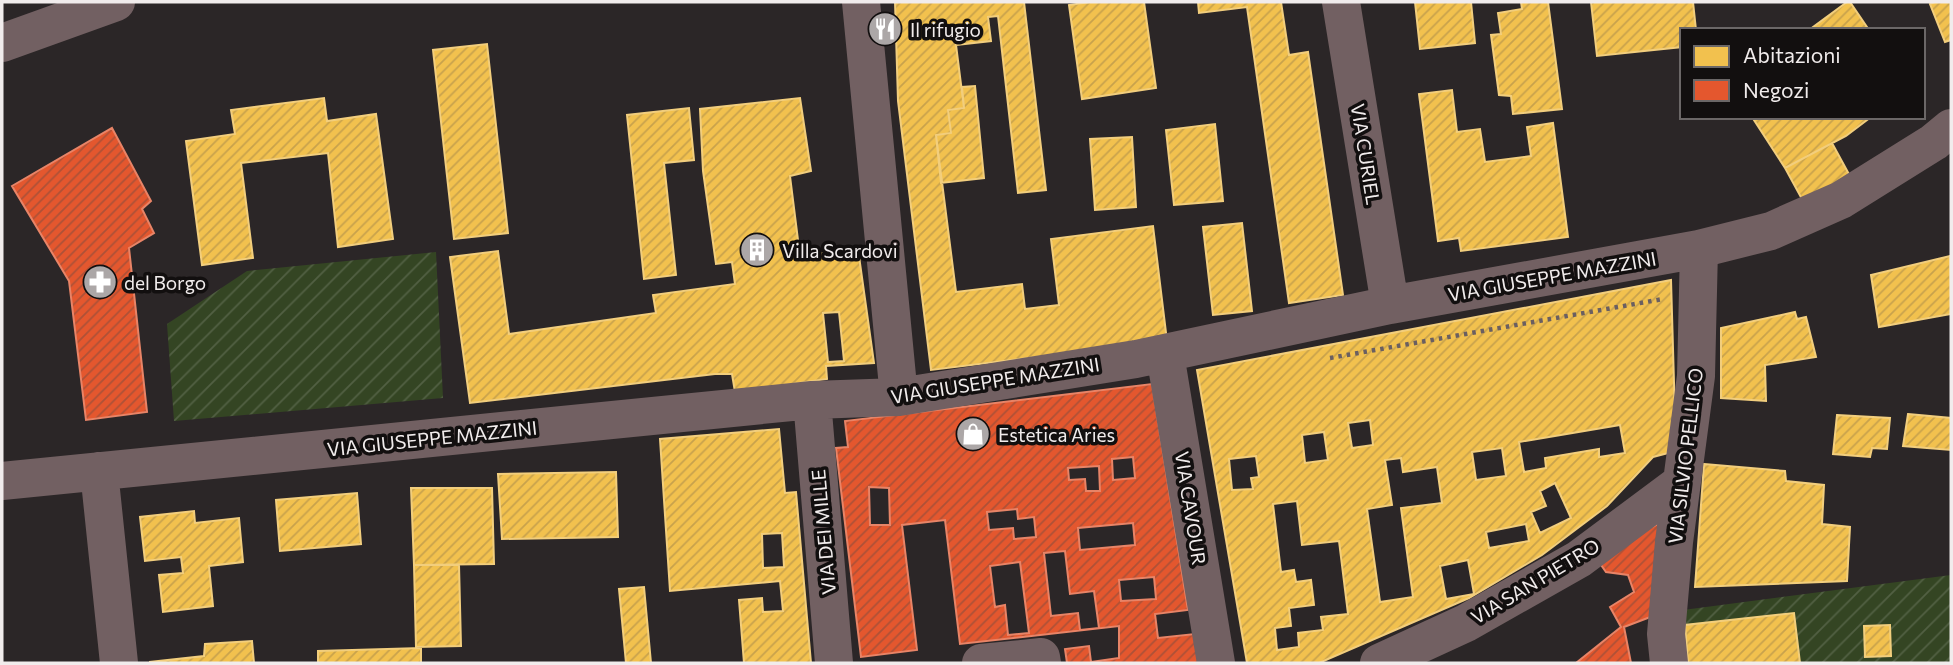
<svg xmlns="http://www.w3.org/2000/svg" width="1953" height="665" viewBox="0 0 1953 665" font-family="Commissioner,sans-serif">
	<defs>
		<pattern id="garden-furrows" width="10" height="10" patternUnits="userSpaceOnUse" patternTransform="scale(1.75)"><rect width="10" height="10" fill="#344523"/><path d="M-1 1l2-2M0 10L10 0M9 11l2-2" fill="none" stroke="#526043"/></pattern>
		<pattern id="homes-hatch" width="6" height="6" patternUnits="userSpaceOnUse" patternTransform="scale(1.75)"><rect width="6" height="6" fill="#f2c14e"/><path d="M-1 1l2-2M0 6l6-6M5 7l2-2" fill="none" stroke="#c8a24c"/></pattern>
		<pattern id="shops-hatch" width="6" height="6" patternUnits="userSpaceOnUse" patternTransform="scale(1.75)"><rect width="6" height="6" fill="#e4572e"/><path d="M-1 1l2-2M0 6l6-6M5 7l2-2" fill="none" stroke="#ad5137"/></pattern>
	</defs>
	<rect width="100%" height="100%" fill="#2b2627"/>
	<path fill="url(#garden-furrows)" d="M436,252L443,398L174,421L167,324L247,271Z
		M1951,575V663H1672L1668,612Z"/>
	<path fill="url(#homes-hatch)" stroke="#f2ce7d" stroke-width="2" fill-rule="evenodd" d="M895,2H1024L1046,190L1018,193L998,16L988,17L991,41L956,45L964,108L948,110L951,133L936,135L956,292L1022,284L1025,309L1059,305L1051,239L1153,226L1167,341L931,370L898,101Z
		M1090,2H1144L1156,88L1082,99L1069,5Z
		M1198,2H1281L1289,55L1308,52L1343,295L1289,303L1247,7L1199,13Z
		M1415,2H1471L1475,43L1420,49Z
		M1521,2H1548L1562,109L1513,114L1511,96L1499,95L1491,35L1501,34L1498,13L1522,9Z
		M1591,2H1693L1696,30H1682V47L1597,56Z
		M1847,2H1850L1869,30H1809Z
		M1935,2H1951V40L1945,42L1930,4Z
		M487,44L508,233L454,239L433,50Z
		M975,86L984,178L941,183L936,135L951,133L948,110L964,108L962,87Z
		M1452,90L1457,132L1480,129L1485,162L1531,156L1527,127L1553,123L1568,237L1461,251L1459,238L1438,241L1419,94Z
		M324,98L327,121L376,114L393,239L338,247L328,153L241,163L253,258L202,265L186,141L235,134L231,110Z
		M800,98L811,171L790,176L800,256L858,249L874,363L826,366L827,379L735,392L732,374H715L470,403L450,257L498,251L509,334L656,313L653,295L735,284L732,262L716,264L703,171L700,109ZM839,312L844,361L828,362L823,313Z
		M689,108L694,160L664,163L676,275L644,279L627,115Z
		M1752,117H1871L1846,136L1785,168Z
		M1215,124L1223,201L1174,205L1166,130Z
		M1132,137L1136,207L1095,210L1090,139Z
		M1832,143L1850,176L1803,201L1785,168Z
		M1242,223L1252,311L1213,315L1203,227Z
		M1950,256L1951,314L1879,327L1871,275Z
		M1671,280L1676,451L1653,457L1607,506L1542,555L1469,598L1319,663H1247L1197,370ZM1370,420L1373,445L1352,448L1348,423ZM1620,425L1625,453L1599,457V449L1545,458L1546,468L1524,472L1519,442ZM1324,432L1328,460L1305,463L1302,435ZM1502,448L1506,476L1476,480L1472,452ZM1256,456L1259,477L1251,478L1253,489L1232,490L1229,459ZM1401,458L1403,472L1437,467L1442,503L1401,508L1413,597L1380,602L1367,509L1392,505L1385,460ZM1555,483L1571,518L1540,533L1531,512L1546,506L1540,491ZM1297,501L1302,545L1339,541L1348,614L1321,617L1323,630L1298,633L1299,647L1277,650L1275,628L1291,626L1289,608L1314,605L1311,580L1296,582L1294,570L1281,572L1273,504ZM1526,524L1529,541L1489,548L1486,532ZM1468,560L1474,594L1446,599L1440,566Z
		M1795,312L1797,319L1806,317L1816,357L1765,365L1766,401L1721,398V328Z
		M1908,414L1951,418V450L1903,446Z
		M1837,415L1890,418L1887,449L1872,448L1870,457L1833,454Z
		M779,429L785,493L796,492L811,663H744L739,600L762,598L763,612L783,611L780,581L670,591L660,439ZM782,533L784,567L763,568L762,534Z
		M1704,464L1785,471L1786,481L1824,485L1822,524L1850,527L1847,581L1695,587Z
		M616,472L618,537L502,539L498,474Z
		M411,488H492L494,564L414,565Z
		M357,493L361,544L280,551L276,500Z
		M194,511L195,523L239,518L243,562L209,566L213,606L163,612L159,575L183,573L181,557L145,561L140,517Z
		M414,565H459L461,646L416,647Z
		M644,587L651,663H626L619,589Z
		M1794,613L1800,663H1688L1685,625Z
		M1890,625L1891,656L1865,657L1864,626Z
		M252,641L254,663H150V662L204,656L205,644Z
		M421,648V663H318V651Z"/>
	<path fill="url(#shops-hatch)" stroke="#e88467" stroke-width="2" fill-rule="evenodd" d="M112,128L151,201L142,209L154,233L129,248L147,412L86,420L69,281L12,186Z
		M1152,384L1188,610L1155,614L1158,638L1204,633L1208,663H1067L1065,649L1089,646L1091,662L1119,658V626L960,644L945,520L902,525L917,650L861,657L836,448L848,447L845,421ZM1133,457L1135,478L1113,480L1112,459ZM1099,466L1100,491H1086L1085,479L1069,480L1068,468ZM869,487L889,488L890,525H870ZM1017,509L1018,519L1034,517L1036,537L1014,539L1013,528L989,530L987,512ZM1133,523L1135,545L1080,550L1078,528ZM1065,551L1070,594L1094,591L1099,628L1080,630L1078,613L1051,616L1044,553ZM1020,562L1029,633L1008,635L1005,605L995,607L990,566ZM1154,577L1156,599L1121,601L1119,580Z
		M1662,522L1653,616L1624,627L1631,663H1576L1621,627L1610,607L1634,592L1628,575L1606,572L1594,555Z"/>
	<g fill="none" stroke-linecap="round" stroke-linejoin="round">
		<path stroke="#6a5f61" stroke-width="4.5" stroke-dasharray="3.5 5" stroke-linecap="butt" d="M1330,358L1663,299"/>
		<path stroke="#726062" stroke-width="38" d="M861,2L899,397
			M1341,2L1390,305
			M1165,354L1216,663
			M812,400L834,663
			M99,471L119,663
			M2,481L812,400L899,397L1136,359L1390,305L1699,249L1771,231L1841,200L1934,142L1951,128
			M981,663L1041,657L1042,663
			M1379,663L1466,623L1579,559L1681,483
			M1669,663L1666,634L1674,542L1696,376L1699,249"/>
		<path stroke="#726062" stroke-width="38" d="M2,43L116,2"/>
	</g>
	<defs>
		<g id="restaurant-disc" transform="scale(1.75)"><circle r="9.5" fill="#aca7a7" stroke="#120f0f"/><path d="M-5-6h1v4h1v-4h1v4h1v-4h1v5L-1.5 .5V6h-2V.5L-5-1ZM5-6V6H3V1.5H1.5Q1.5-4 5-6Z" fill="#fff"/></g>
		<g id="building-disc" transform="scale(1.75)"><circle r="9.5" fill="#aca7a7" stroke="#120f0f"/><path d="M-4-6H4V6H1V3H-1V6H-4ZM-2.5-4.3h1.7v1.8h-1.7ZM.8-4.3h1.7v1.8H.8ZM-2.5-1h1.7V.8h-1.7ZM.8-1h1.7V.8H.8Z" fill="#fff"/></g>
		<g id="pharmacy-disc" transform="scale(1.75)"><circle r="9.5" fill="#aca7a7" stroke="#120f0f"/><path d="M-2-6h4v4h4v4h-4v4h-4v-4h-4v-4h4Z" fill="#fff"/></g>
		<g id="shop-disc" transform="scale(1.75)"><circle r="9.5" fill="#aca7a7" stroke="#120f0f"/><path d="M-5-2.5h2.3a2.7 3.5 0 0 1 5.4 0H5L5.5 6h-11ZM-1.5-2.5h3a1.5 2.3 0 0 0-3 0Z" fill="#fff"/></g>
	</defs>
	<g fill-rule="evenodd">
		<use href="#restaurant-disc" x="885" y="29"/>
		<use href="#building-disc" x="757" y="250"/>
		<use href="#pharmacy-disc" x="100" y="282"/>
		<use href="#shop-disc" x="973" y="434"/>
	</g>
	<g text-anchor="middle" dominant-baseline="central" stroke-width="7" stroke-linejoin="round" paint-order="stroke">
		<g font-size="19" fill="#f1ecec" stroke="#120f0f" text-anchor="start">
			<text x="910" y="29">Il rifugio</text>
			<text x="782" y="250">Villa Scardovi</text>
			<text x="124" y="282">del Borgo</text>
			<text x="998" y="434">Estetica Aries</text>
		</g>
		<g font-size="19" fill="#f1ecec" stroke="#120f0f">
			<text transform="translate(1366 154) rotate(81)">VIA CURIEL</text>
			<text transform="translate(1552 276) rotate(-10)">VIA GIUSEPPE MAZZINI</text>
			<text transform="translate(995 380) rotate(-9)">VIA GIUSEPPE MAZZINI</text>
			<text transform="translate(432 438) rotate(-6)">VIA GIUSEPPE MAZZINI</text>
			<text transform="translate(1685 456) rotate(-83)">VIA SILVIO PELLICO</text>
			<text transform="translate(1191 508) rotate(81)">VIA CAVOUR</text>
			<text transform="translate(823 532) rotate(-95)">VIA DEI MILLE</text>
			<text transform="translate(1535 581) rotate(-31)">VIA SAN PIETRO</text>
		</g>
	</g>
	<rect width="1953" height="665" fill="none" stroke="#f1ecec" stroke-width="7"/>
	<rect x="1680" y="28" width="245" height="91" fill="#120f0f" stroke="#6b6767" stroke-width="2"/>
	<rect x="1694" y="46" width="35" height="21" fill="#f2c14e" stroke="#6b6767" stroke-width="2"/>
	<text x="1743" y="63" font-size="21" fill="#f1ecec">Abitazioni</text>
	<rect x="1694" y="80" width="35" height="21" fill="#e4572e" stroke="#6b6767" stroke-width="2"/>
	<text x="1743" y="98" font-size="21" fill="#f1ecec">Negozi</text>
</svg>
